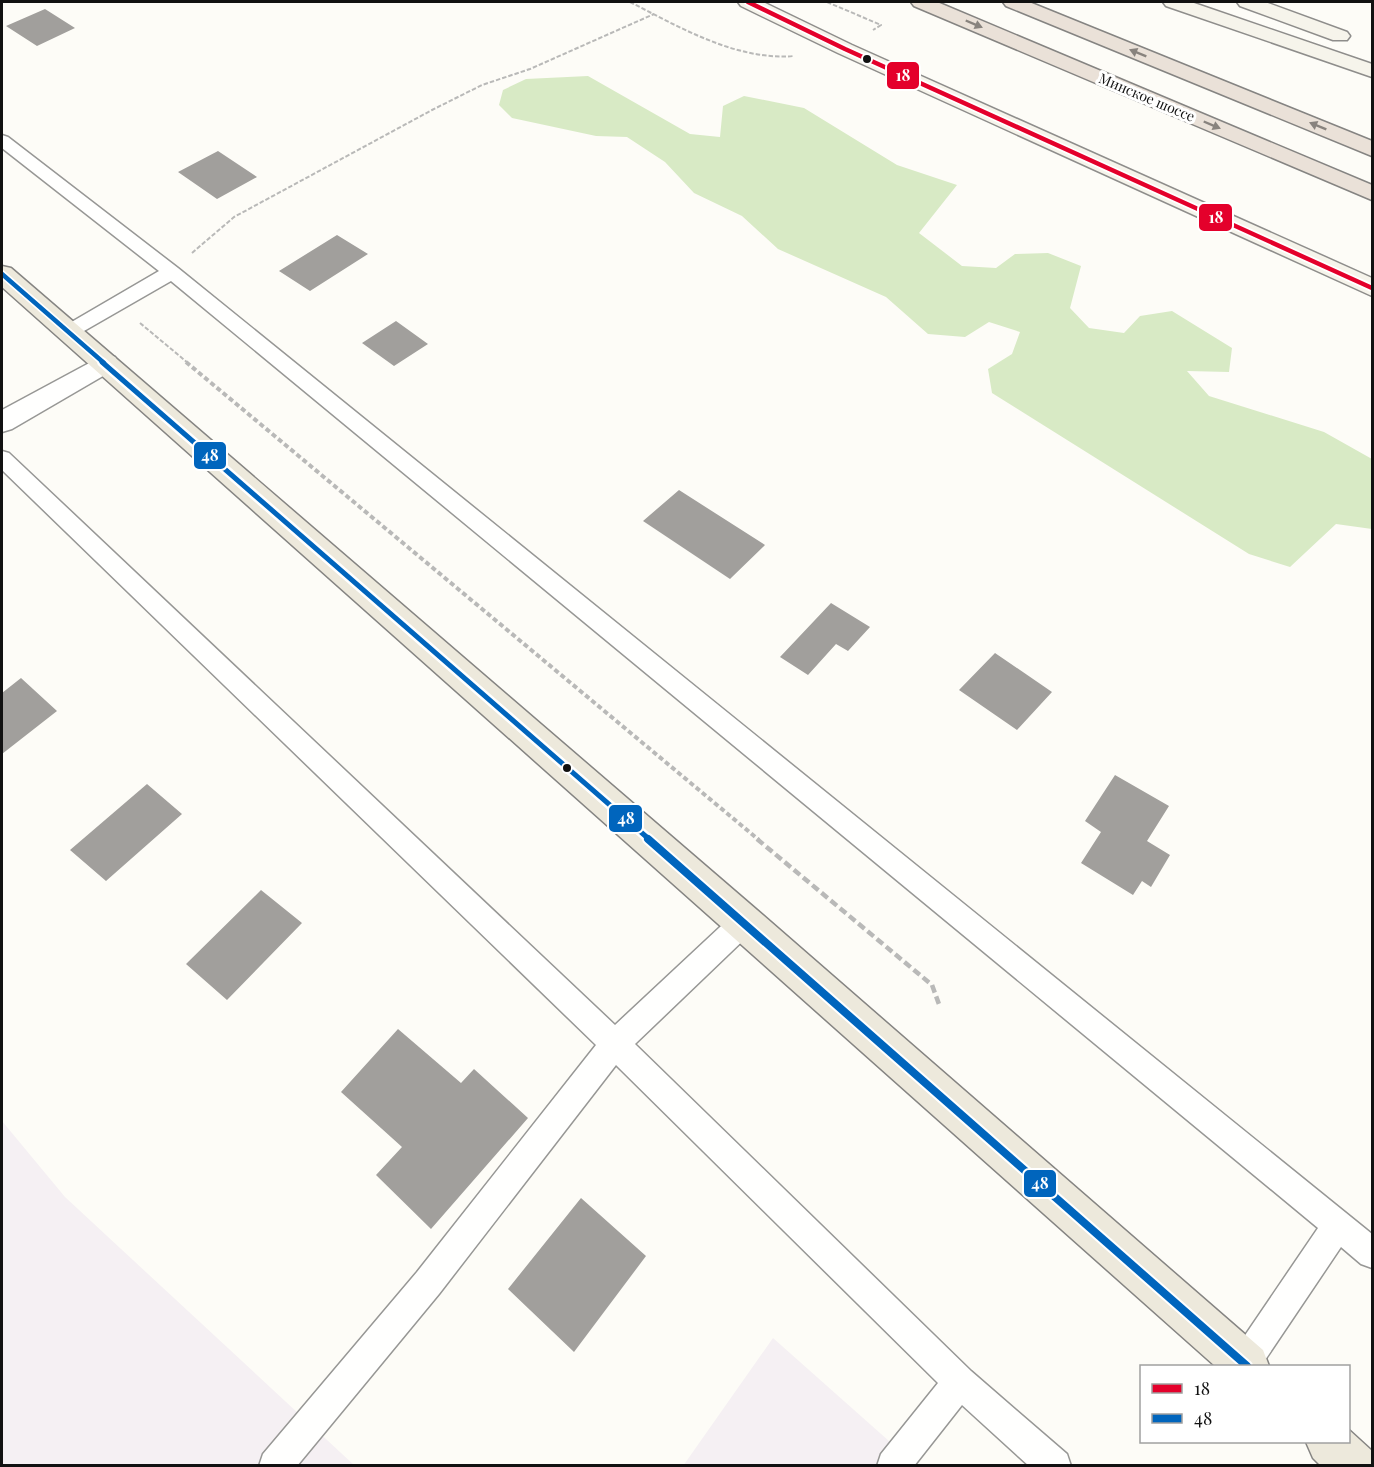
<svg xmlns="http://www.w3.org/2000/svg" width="1374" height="1467" viewBox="0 0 1374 1467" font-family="'Playfair Display',serif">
	<rect width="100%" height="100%" fill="#fdfcf7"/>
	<path fill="#f5f0f3" d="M2,1121L65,1197L354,1465H2Z
		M773,1338L916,1465L683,1466Z"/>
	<path fill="#d8eac5" d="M588,76L690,134L720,137L723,106L744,96L804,108L897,165L957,185L919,233L962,266L996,268L1015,254L1048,253L1081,266L1070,308L1089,328L1124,333L1140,316L1172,311L1232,348L1229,372L1187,371L1209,396L1324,432L1372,459V529L1336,524L1290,567L1249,554L992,393L988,369L1012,354L1020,332L989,322L965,337L928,334L886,297L778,249L742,216L694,193L665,162L627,137L596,136L512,118L499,105L503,90L526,79Z"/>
	<path fill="#a19f9c" d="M45,9L75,28L37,46L6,26Z
		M218,151L257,177L217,199L178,172Z
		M337,235L368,254L310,291L279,271Z
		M396,321L428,344L394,366L362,343Z
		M679,490L765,545L730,579L643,521Z
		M831,603L870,627L848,651L836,644L808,675L780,657Z
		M995,653L1052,692L1017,730L959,690Z
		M21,678L57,711L2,754V693Z
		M1115,775L1169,806L1147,841L1170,855L1151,887L1142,881L1133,895L1081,863L1101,832L1085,821Z
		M147,784L182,814L106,881L70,850Z
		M261,890L302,923L227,1000L186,964Z
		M398,1029L461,1083L474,1069L528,1118L431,1229L376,1175L402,1147L341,1092Z
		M581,1198L646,1256L574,1352L508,1289Z"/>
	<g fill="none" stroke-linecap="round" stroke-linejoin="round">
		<g stroke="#979795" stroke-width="3">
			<path id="lane" d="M2,135L8,137L178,268L1372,1234V1268L1361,1264L1341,1247L1261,1366H1229L1233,1353L1318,1228L171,281L77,335H63L61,331L63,327L159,271L2,148Z
				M2,451L9,453L615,1025L735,913L744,910L753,913L757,922L753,931L635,1044L971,1371L1067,1454L1071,1466H1029L962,1405L914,1466H877L881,1454L938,1383L616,1065L439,1294L297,1466H259L263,1454L417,1272L596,1045L2,470Z"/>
		</g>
		<g stroke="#979795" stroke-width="3">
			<path id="street" d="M106,354L115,357L119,363L115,369L12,429L2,432V410Z"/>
		</g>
		<g stroke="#8e8d8b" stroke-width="3">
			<path id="secondary" d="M738,2H763L852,45L1372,278V296L838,53L741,6Z
				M1163,2H1191L1372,64V77L1166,6Z
				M1237,2H1265L1347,32L1350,36L1347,40H1333L1240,6Z"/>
		</g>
		<g stroke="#858482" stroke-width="3">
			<path id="primary" d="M2,266L11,268L757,910L1263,1350L1269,1366H1215L2,287Z
				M1348,1429L1371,1450L1372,1466H1321L1313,1458L1306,1442H1348Z"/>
		</g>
		<g stroke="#858482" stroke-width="3">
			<path id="highway" d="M911,2H937L1372,185V200L914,6Z
				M1003,2H1029L1372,141V156L1006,6Z"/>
		</g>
		<path stroke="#b9b9b8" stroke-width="2" stroke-dasharray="4.5 2" stroke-linecap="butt" d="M630,2C679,27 737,61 794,56
			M827,2L881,25L873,30
			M192,253L234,217L432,110L482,85L530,69L654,14
			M140,323L188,363"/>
		<path stroke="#b9b9b8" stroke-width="4" stroke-dasharray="5 3" stroke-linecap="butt" d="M186,362L759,840"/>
		<path stroke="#b9b9b8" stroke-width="4.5" stroke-dasharray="8 4" stroke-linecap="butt" d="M757,839L932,985L940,1007"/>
		<use href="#lane" fill="#fffffe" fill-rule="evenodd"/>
		<use href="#street" fill="#fffffe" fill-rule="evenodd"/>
		<use href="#secondary" fill="#f6f4eb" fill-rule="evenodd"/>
		<use href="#primary" fill="#ede9dc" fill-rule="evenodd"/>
		<use href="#highway" fill="#eae1d8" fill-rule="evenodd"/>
		<g stroke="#fff" stroke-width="8">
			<path id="bus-1" d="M748,2L845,49L1372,288"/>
		</g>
		<g stroke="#fff" stroke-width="8">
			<path id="bus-2-far2" d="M2,274L104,363"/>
		</g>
		<g stroke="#fff" stroke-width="10">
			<path id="bus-2-far1" d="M102,362L650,840"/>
		</g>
		<g stroke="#fff" stroke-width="12">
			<path id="bus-2" d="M648,839L1247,1366"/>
		</g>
		<use href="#bus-1" stroke="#e4002b" stroke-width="4.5"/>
		<use href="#bus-2-far2" stroke="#0065bd" stroke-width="4.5"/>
		<use href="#bus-2-far1" stroke="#0065bd" stroke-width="5"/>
		<use href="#bus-2" stroke="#0065bd" stroke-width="8"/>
	</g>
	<defs><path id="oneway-solid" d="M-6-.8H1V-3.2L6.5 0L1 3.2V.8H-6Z" transform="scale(1.5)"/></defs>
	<g fill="#88837e">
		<use href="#oneway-solid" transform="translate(974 24) rotate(23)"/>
		<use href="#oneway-solid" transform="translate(1138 53) rotate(-158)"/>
		<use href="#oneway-solid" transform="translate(1212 125) rotate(23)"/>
		<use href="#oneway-solid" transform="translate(1318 126) rotate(-158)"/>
	</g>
	<g fill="#111" stroke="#fff" stroke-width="2">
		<circle cx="867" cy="59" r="5"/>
		<circle cx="567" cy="768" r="5"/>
	</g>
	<g text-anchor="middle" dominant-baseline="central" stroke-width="6" stroke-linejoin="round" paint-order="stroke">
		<g font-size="14" fill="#111" stroke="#fff">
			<text transform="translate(1147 97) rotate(23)">Минское шоссе</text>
		</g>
	</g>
	<g stroke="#fff" stroke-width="2">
		<rect x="886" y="61" width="34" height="29" rx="6" fill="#e4002b"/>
		<rect x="1198" y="203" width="35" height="29" rx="6" fill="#e4002b"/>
		<rect x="193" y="441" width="34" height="29" rx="6" fill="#0065bd"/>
		<rect x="608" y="804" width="35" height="29" rx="6" fill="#0065bd"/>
		<rect x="1023" y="1169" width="34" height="29" rx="6" fill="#0065bd"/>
	</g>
	<g font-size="16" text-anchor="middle" font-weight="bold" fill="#fff">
		<text x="903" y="81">18</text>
		<text x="1216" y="223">18</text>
		<text x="210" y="461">48</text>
		<text x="626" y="824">48</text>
		<text x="1040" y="1189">48</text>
	</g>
	<rect width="1374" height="1467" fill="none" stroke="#111111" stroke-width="6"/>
	<rect x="1140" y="1365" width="210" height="78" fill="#ffffff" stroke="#a0a0a0" stroke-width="1.5"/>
	<rect x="1152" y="1384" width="30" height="9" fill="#e4002b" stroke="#a0a0a0" stroke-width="1.5"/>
	<text x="1194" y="1395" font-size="18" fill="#111111">18</text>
	<rect x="1152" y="1414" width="30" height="9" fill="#0065bd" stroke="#a0a0a0" stroke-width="1.5"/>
	<text x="1194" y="1425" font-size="18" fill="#111111">48</text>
</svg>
